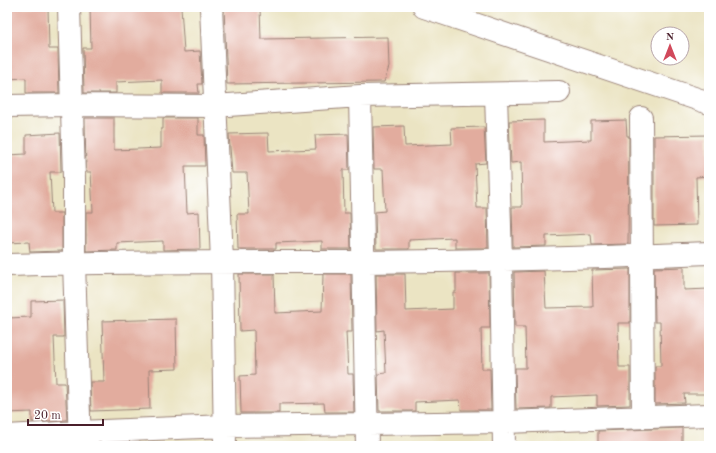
<svg xmlns="http://www.w3.org/2000/svg" width="716" height="453" viewBox="0 0 716 453" font-family="'Old Standard TT',serif">
	<rect width="100%" height="100%" fill="#fff"/>
	<filter id="ink" filterUnits="userSpaceOnUse"><feTurbulence type="fractalNoise" baseFrequency=".025" numOctaves="2"/><feDisplacementMap in="SourceGraphic" scale="8" xChannelSelector="R" yChannelSelector="G"/><feConvolveMatrix kernelMatrix="1 2 1 2 8 2 1 2 1" color-interpolation-filters="sRGB"/></filter>
	<filter id="wash" filterUnits="userSpaceOnUse"><feTurbulence type="fractalNoise" baseFrequency=".012" numOctaves="4" result="noise"/><feDisplacementMap in="SourceGraphic" scale="16" xChannelSelector="R" yChannelSelector="G"/><feGaussianBlur stdDeviation="0.9" result="paint"/><feColorMatrix in="noise" values="0 0 0 0 0 0 0 0 0 0 0 0 0 0 0 0 0 1.4 0 .05"/><feComposite in="paint" operator="in"/></filter>
	<g filter="url(#wash)">
		<rect width="100%" height="100%" fill="#ebe4c3"/>
		<g id="blocks">
			<path fill="#e2ac9e" d="M7,7H48L49,49H58L59,93H26V78L7,79Z
				M90,7H181L184,52L200,51L202,84H198L199,93H162V80L116,82V93H84L83,48H91Z
				M224,7H260L261,39L388,37L389,67L384,82L227,84Z
				M85,118H114V150L161,148V129H163V118H198V135H204L205,166H185L187,213L199,212L200,249L163,250V241L117,243V250L86,251V212H93L91,172H86Z
				M544,120V142L591,140V121L626,120L627,136H629L628,244L592,245L591,234L546,236V246L513,247L512,207H522L521,162L511,163L509,121Z
				M404,126L405,146L452,144L451,128L484,127L486,163L475,164L477,208H487L488,248H455V238L409,240V249H376L375,212L385,211L383,169H374L373,127Z
				M60,133L61,172H50L52,213H62V251L30,252L29,242L7,243V155L26,154V135Z
				M268,133L269,151L316,149L315,135L348,134L349,170H343L344,213H350L351,249H322V241L276,243V249H238L237,214H249L247,173H232L229,134Z
				M709,135V176L696,177L697,225L654,226V136Z
				M684,267V290L709,289V394H684L685,403L655,404V366H661L660,322H655L654,268Z
				M630,269V323H618L619,367H630V405L597,406V395L551,397V408L516,409L515,368H526L525,327H515L514,272L544,271L546,308L593,307L592,270Z
				M456,273H489L490,328H481L482,369H490L491,410H461L460,400L415,402V411H379L378,374L386,373L384,330L377,331L376,274H405L406,311L453,309V292H456Z
				M239,274H274L275,313L322,311L323,274H351L352,332H346L348,374H353L354,412H325L324,403L279,404V413H241L240,376L255,375L254,330L240,331Z
				M63,300L64,337H54L56,383H65L67,420L32,422V412L7,413V318L31,317V301Z
				M176,319L177,369L149,370L150,409L91,411L90,382H104L102,321Z
				M682,428V446H598V431Z"/>
		</g>
	</g>
	<g filter="url(#ink)">
		<use href="#blocks" fill-opacity="0" stroke="#9a8277" stroke-width="1"/>
		<g fill="none" stroke-linecap="round" stroke-linejoin="round">
			<g stroke="#9a8277" stroke-width="24">
				<path id="minor" d="M69,7L74,178V263L80,446
					M211,7L222,261L225,446
					M496,94L501,259L504,446
					M360,96L367,446
					M7,106L71,105L214,106L360,96L559,92
					M641,118L643,417
					M7,265C126,261 244,262 363,262C479,261 594,258 709,253
					M7,436L79,432L226,426L504,422L709,415"/>
			</g>
			<g stroke="#9a8277" stroke-width="24">
				<path id="tertiary" d="M424,7L709,103"/>
			</g>
			<use href="#minor" stroke="#fff" stroke-width="22"/>
			<use href="#tertiary" stroke="#fff" stroke-width="22"/>
		</g>
	</g>
	<rect width="716" height="453" fill="none" stroke="#fff" stroke-width="24"/>
	<g transform="translate(670 46)"><circle r="19" fill="#ffffff" stroke="#b7a5aa"/>
	<path d="M0-3L7 15L0 10L-7 15Z" fill="#d1495b"/>
	<text y="-6" font-size="11" font-weight="bold" text-anchor="middle" fill="#4a1f2b">N</text>
	</g>
	<path d="M28 419v6h75v-6" fill="none" stroke="#4a1f2b" stroke-width="2"/>
	<text x="34" y="419" font-size="12" fill="#4a1f2b" stroke="#ffffff" stroke-width="3" paint-order="stroke">20 m</text>
</svg>
